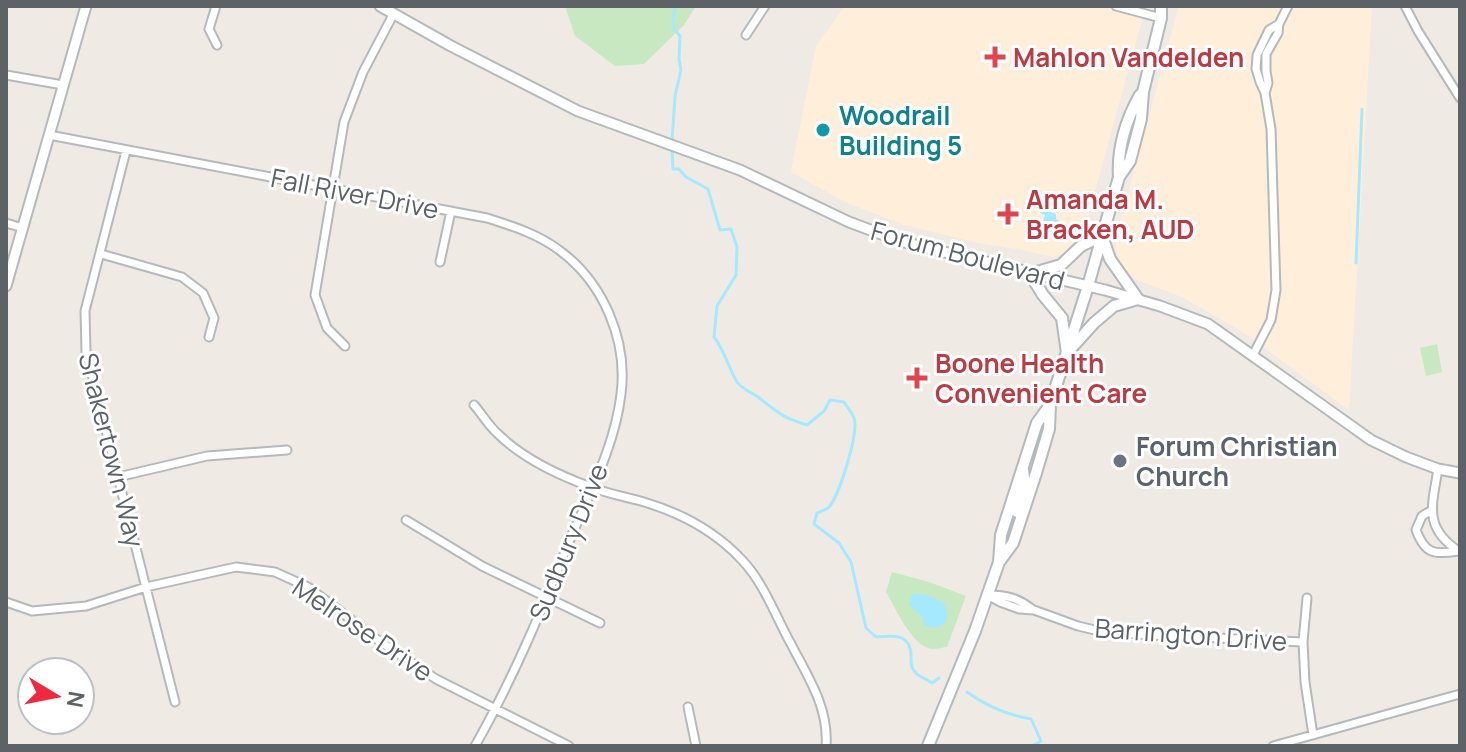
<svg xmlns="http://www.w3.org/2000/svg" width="1466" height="752" viewBox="0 0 1466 752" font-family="Manrope,sans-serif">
	<rect width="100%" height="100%" fill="#efebe4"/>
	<path fill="#ffefda" d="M845,6H1146L1085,227L1064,253L1054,257L1017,249L978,243L905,225L847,203L791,172L816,46Z
		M1179,6H1372L1349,410L1240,330L1182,297L1137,280L1119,263L1116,257L1115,241Z"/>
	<path fill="#c7e8c0" d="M565,6H696L684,25L644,64L615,66L575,36Z
		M1437,344L1442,372L1426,376L1420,348Z
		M892,572L929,582L966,596L947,647C940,648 934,650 928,648C910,642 895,607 886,592Z"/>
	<path fill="#a5e9ff" d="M1035,188L1041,190C1044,198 1042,203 1051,207L1050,212L1056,214V219L1065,224L1066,233L1061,238H1052L1048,234L1049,223L1043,221L1045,215L1040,213L1041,208L1031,194Z
		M912,594H924L943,602L948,613L945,623L935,628L925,626L922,616L909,605Z"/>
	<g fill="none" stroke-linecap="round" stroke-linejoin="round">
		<path stroke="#a5e9ff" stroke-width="3" d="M672,142L675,96L681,70L679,59L680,36L673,27L675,6
			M672,149L673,169H679L686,177L708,189L720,230L731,229L737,247L736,275L717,306L714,337C725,351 728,367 737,382C742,389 751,392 758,397C779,413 781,417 807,425L824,411L830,400L844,402C847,407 852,413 854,418C859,432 839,498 828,508C825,510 821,511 817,513L814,524L839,543L851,562L866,628L876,637C888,636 906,633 910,648C912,654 910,661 912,667C915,676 925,678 932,683L939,678
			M1356,263L1362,109
			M967,692C986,706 1008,715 1031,719L1041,741L1032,746"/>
		<g stroke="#b5b9bc" stroke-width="11">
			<path id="minor" d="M216,6L209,29L217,45
				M1116,6L1161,18
				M1405,6L1418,31L1460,98
				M746,35L765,6
				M6,75L63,85
				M1265,93L1268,83L1266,71V54L1278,33L1279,24L1288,6
				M49,135L487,218C512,226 538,234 559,250C603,282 628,340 621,394C615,446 589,494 569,542C541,612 512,681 475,746
				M126,151L85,311L86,351L175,702
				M6,223L23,228
				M101,254L182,277L203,293L214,318L209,337
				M440,262L451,211
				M345,346L327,328L315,295L344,122L363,72L394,13
				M1253,355L1271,320L1276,290L1271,129L1265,93L1260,82L1256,69L1257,55L1269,30L1279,24
				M474,405C482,414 488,425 497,433C522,458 558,475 591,487C608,494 627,497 644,502C681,513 716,532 742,560C764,583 776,617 791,644C808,677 829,708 826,746
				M1438,469C1432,506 1423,528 1460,552
				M118,477L207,456L287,450
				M1432,510L1422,516L1416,530C1425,554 1434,555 1458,551
				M406,520L482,566L600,623
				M987,595L1000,602L1019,609L1034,610L1078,626L1099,631L1151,635L1303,642
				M988,595C1006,595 1018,598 1032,609
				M1307,598L1303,642L1305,682L1313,735
				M6,602L32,611L86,606L146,587L236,567L275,572L308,587L375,638L436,679L569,746
				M688,707L696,746
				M1273,746L1460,694"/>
		</g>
		<g stroke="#b5b9bc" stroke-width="13">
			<path id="tertiary" d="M380,6L451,46L578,111L740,170L849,222L900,241L927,248L1105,290L1160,306L1208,324L1371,440L1406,457L1438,469L1460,473
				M6,286L86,6"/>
		</g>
		<g stroke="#b3b9bd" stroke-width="14">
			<path id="secondary" d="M1119,177C1117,149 1126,119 1140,95
				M1102,236L1110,259L1138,299L1114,306L1094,323L1067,353L1062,318L1043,295L1030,274L1061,265L1081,246Z
				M1017,512L1025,485L1023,470
				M999,562L1013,543L1036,473L1049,429L1050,405L1088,286L1119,177L1130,161L1141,119L1143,92L1161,18V6
				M928,746L975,631L999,562L1001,535L1037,423L1050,405"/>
		</g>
		<use href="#minor" stroke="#fff" stroke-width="7"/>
		<use href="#tertiary" stroke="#fff" stroke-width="9"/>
		<use href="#secondary" stroke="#fff" stroke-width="10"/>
	</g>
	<g fill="#e0444e" stroke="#fff" stroke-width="3">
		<path d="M991 45h8v8h8v8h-8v8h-8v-8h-8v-8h8z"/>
		<path d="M1004 202h8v8h8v8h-8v8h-8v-8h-8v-8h8z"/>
		<path d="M913 366h8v8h8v8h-8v8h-8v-8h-8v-8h8z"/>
	</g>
	<circle fill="#0f9aa8" stroke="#fff" stroke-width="3" cx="823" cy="130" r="8"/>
	<circle fill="#6b7280" stroke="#fff" stroke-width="3" cx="1120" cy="461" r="8"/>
	<g text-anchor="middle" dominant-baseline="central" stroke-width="6" stroke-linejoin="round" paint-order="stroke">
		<g font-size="26" font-weight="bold" fill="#be3a42" stroke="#fff" text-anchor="start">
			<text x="1013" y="57">Mahlon Vandelden</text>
			<text x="1026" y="199">Amanda M.<tspan x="1026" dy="30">Bracken, AUD</tspan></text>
			<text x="935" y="363">Boone Health<tspan x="935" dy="30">Convenient Care</tspan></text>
		</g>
		<g font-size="26" font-weight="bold" fill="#0d838f" stroke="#fff" text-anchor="start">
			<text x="839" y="115">Woodrail<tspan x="839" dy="30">Building 5</tspan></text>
		</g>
		<g font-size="26" fill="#5c6266" stroke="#fff">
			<text transform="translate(355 193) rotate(11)">Fall River Drive</text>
			<text transform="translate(968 255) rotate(15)">Forum Boulevard</text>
			<text transform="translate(112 450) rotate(76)">Shakertown Way</text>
			<text transform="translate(568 542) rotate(-68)">Sudbury Drive</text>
			<text transform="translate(363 629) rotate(34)">Melrose Drive</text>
			<text transform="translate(1191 634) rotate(4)">Barrington Drive</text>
		</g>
		<g font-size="26" font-weight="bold" fill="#5b616d" stroke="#fff" text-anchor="start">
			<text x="1136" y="446">Forum Christian<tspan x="1136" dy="30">Church</tspan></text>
		</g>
	</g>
	<rect width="1466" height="752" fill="none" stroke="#5c6266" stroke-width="16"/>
	<g transform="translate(56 696) rotate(100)"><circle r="38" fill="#ffffff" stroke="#bec0c2" stroke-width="2"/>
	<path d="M0-6L14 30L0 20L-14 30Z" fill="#f1293f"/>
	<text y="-12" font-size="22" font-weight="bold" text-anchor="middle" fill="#5c6266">N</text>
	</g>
</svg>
